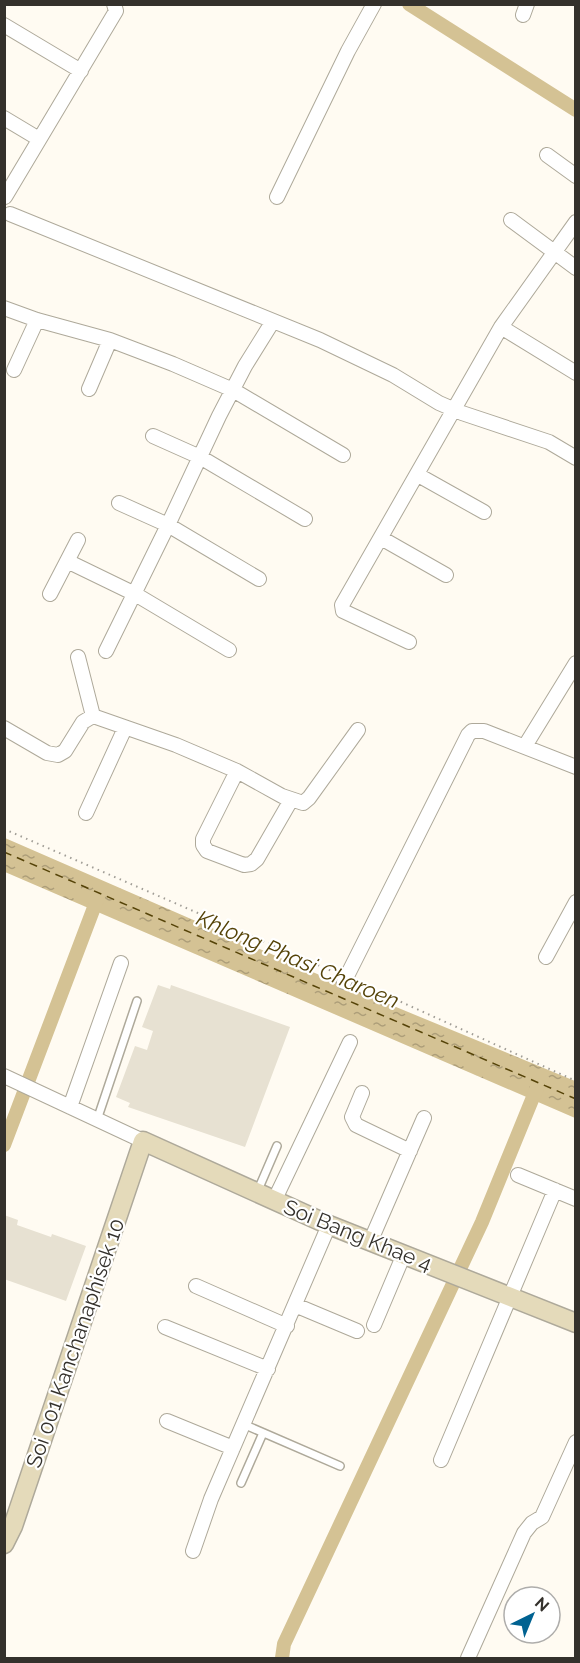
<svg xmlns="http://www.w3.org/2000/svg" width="580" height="1663" viewBox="0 0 580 1663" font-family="Raleway,sans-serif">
	<defs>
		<pattern id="water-ripples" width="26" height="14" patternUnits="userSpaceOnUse" patternTransform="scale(1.5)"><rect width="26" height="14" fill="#d4c294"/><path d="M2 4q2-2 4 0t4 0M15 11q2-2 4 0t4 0" fill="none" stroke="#ad9e79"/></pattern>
	</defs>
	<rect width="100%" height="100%" fill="#fffbf2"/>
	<path fill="url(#water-ripples)" d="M5,838L338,983L575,1081V1118L5,872Z"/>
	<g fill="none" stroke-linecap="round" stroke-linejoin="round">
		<path stroke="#d4c294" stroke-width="14" d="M409,4L576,110
			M4,1145L98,897
			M282,1658L284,1644L482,1222L538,1085"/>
		<path stroke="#554308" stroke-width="1.5" stroke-dasharray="8 6" stroke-linecap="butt" d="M4,852L576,1099"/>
	</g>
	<path fill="#e7e1d2" d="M158,985L170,989L171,985L290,1027L245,1147L128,1107L130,1103L116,1097L135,1046L147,1050L153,1031L142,1027Z
		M4,1215L18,1220L17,1225L51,1237L52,1234L86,1246L66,1301L4,1279Z"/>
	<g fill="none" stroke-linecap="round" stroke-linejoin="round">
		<g stroke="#aea99a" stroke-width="10">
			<path id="lane" d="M97,1120L137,1001
				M258,1190L277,1146
				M243,1424L340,1466
				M241,1483L263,1433"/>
		</g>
		<g stroke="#aea99a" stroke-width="16">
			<path id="street" d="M523,15L527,4
				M4,25L81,71
				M4,118L39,139
				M547,155L576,176
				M5,197L116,11L114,4
				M277,197L348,51L374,4
				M10,214L320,340L393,375L439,403L462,413L549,442L576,458
				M511,220L576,268
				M4,308L37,320L110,340L173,364L233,390L343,455
				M501,327L576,373
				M14,370L37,320
				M89,389L110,340
				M153,436L200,457L305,519
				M418,475L484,512
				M119,503L168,525L259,579
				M381,538L446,575
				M67,561L135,594L229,650
				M50,594L78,540
				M409,642L343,611L342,605L501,327L576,222
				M106,651L168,525L219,416L245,366L273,321
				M78,657L93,716
				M4,728L47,753L58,755L65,751L83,722L93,716L176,745L237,771L282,796L303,803L309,798L358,730
				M525,746L576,663
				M237,771L203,839V845L207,851L244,865L251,864L257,859L291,800
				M86,813L125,728
				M546,957L576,902
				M344,982L468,735L472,731H484L576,767
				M4,1076L143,1141
				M362,1093L352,1117L356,1125L410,1151
				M70,1107L121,963
				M518,1175L576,1199
				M274,1201L350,1042
				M371,1240L424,1118
				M196,1286L287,1326
				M295,1305L357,1331
				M374,1325L404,1254
				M165,1327L268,1369
				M167,1421L233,1448
				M441,1460L555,1190
				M193,1551L211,1499L329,1225
				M468,1658L524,1533L532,1523L542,1517L576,1442"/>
		</g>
		<g stroke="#aea99a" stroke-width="21">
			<path id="secondary" d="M4,1544L13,1526L143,1141L329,1225L576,1323"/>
		</g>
		<path stroke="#a09d96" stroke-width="2" stroke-dasharray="1.5 4.5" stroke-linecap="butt" d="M4,829L334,972
			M357,982L576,1081"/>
		<use href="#lane" stroke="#fff" stroke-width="7"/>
		<use href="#street" stroke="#fff" stroke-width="14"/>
		<use href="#secondary" stroke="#e4daba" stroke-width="18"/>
		<path stroke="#a09d96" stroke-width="2" stroke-dasharray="1.5 4.5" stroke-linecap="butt" d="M336,974L355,982"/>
	</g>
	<g text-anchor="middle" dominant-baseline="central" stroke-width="4.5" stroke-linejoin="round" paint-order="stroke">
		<g font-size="21" fill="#34312c" stroke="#fff">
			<text transform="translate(358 1235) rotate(22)">Soi Bang Khae 4</text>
			<text transform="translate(75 1343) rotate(-71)">Soi 001 Kanchanaphisek 10</text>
		</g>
		<g font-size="22" font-style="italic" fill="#554308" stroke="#fff">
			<text transform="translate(298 959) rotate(23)">Khlong Phasi Charoen</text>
		</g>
	</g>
	<rect width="580" height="1663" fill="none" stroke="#34312c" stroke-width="12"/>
	<g transform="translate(532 1615) rotate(43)"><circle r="28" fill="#ffffff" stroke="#aeadab" stroke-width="1.5"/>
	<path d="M0-4.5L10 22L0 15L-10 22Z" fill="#006291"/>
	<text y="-9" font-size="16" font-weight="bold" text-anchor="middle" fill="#34312c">N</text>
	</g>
</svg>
